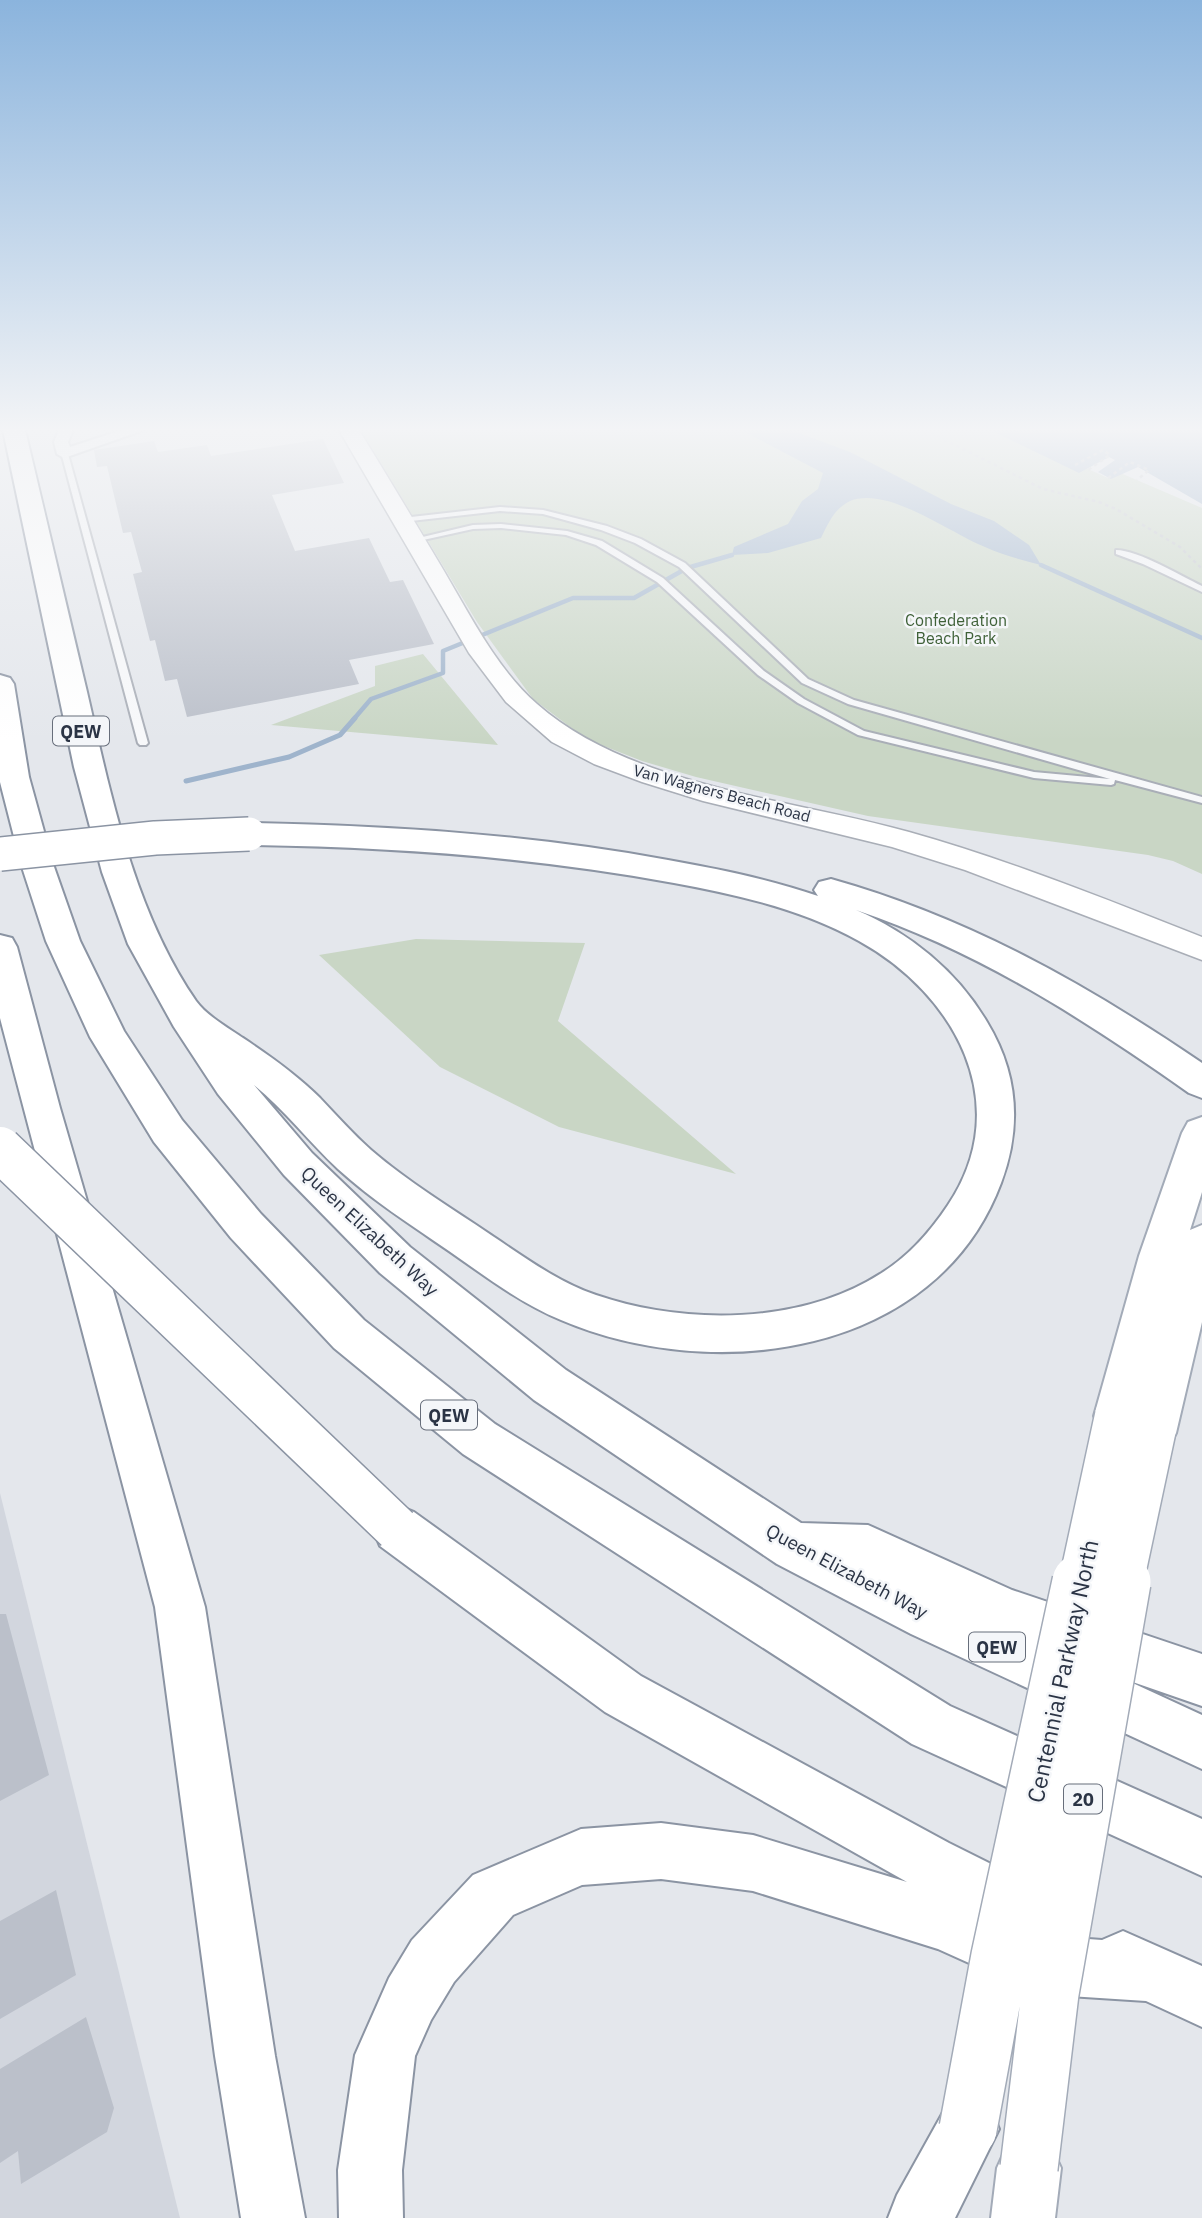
<svg xmlns="http://www.w3.org/2000/svg" width="1202" height="2218" viewBox="0 0 1202 2218" font-family="'IBM Plex Sans',sans-serif">
	<rect width="100%" height="100%" fill="#e4e7ec"/>
	<path fill="#d2d6de" d="M0,1493L180,2218H0Z"/>
	<path fill="#c9d6c5" d="M361,430H1001L1108,478L1118,472L1202,508V874L1173,861L1148,855L868,816L696,777L642,761L586,739L533,699L477,622Z
		M423,654L498,745L271,725L375,686V666Z
		M416,939L585,943L558,1021L736,1174L559,1127L440,1067L319,955Z"/>
	<path fill="#9fb4cc" d="M741,430H791L850,452L951,504L994,521L1029,545L1041,565C1022,560 1003,555 985,547C950,533 888,486 850,501C834,509 829,522 821,538L768,553L732,555L734,547L788,524L802,501L818,489L823,473Z
		M990,430H1202V504L1138,467L1111,479L1098,472L1115,460L1109,457L1079,473Z"/>
	<g fill="none" stroke-linecap="round" stroke-linejoin="round">
		<path stroke="#9fb4cc" stroke-width="4.5" d="M1041,565L1202,638
			M353,720L371,699L443,673V651L573,598H634L687,568L732,555"/>
		<path stroke="#9fb4cc" stroke-width="5" d="M186,781L289,757L340,735L355,718"/>
	</g>
	<path fill="#bbc0ca" d="M323,439L344,483L272,495L295,551L369,538L390,582L403,580L434,644L349,660L359,684L187,717L177,679L165,681L155,640L150,641L133,574L142,572L131,532L123,533L107,466L97,467L94,450L154,441L158,452L207,445L211,456Z
		M0,1614H6L49,1775L0,1801Z
		M56,1890L76,1975L0,2019V1921Z
		M86,2017L114,2108L107,2132L21,2184L18,2151L0,2163V2069Z"/>
	<g fill="none" stroke-linecap="round" stroke-linejoin="round">
		<g stroke="#a9aeb7" stroke-width="4">
			<path id="lane" d="M61,452L68,454L148,743L146,745H140L138,743Z
				M500,507L543,510L607,526L641,539L685,563L808,679L854,700L1202,797V803L1115,780L1114,784L1111,785L1034,778L858,735L798,703L758,675L657,582L596,545L566,535L501,528L473,529L414,542L410,540L473,525L501,524L567,531L602,541L663,578L764,671L804,699L864,731L1034,772L1110,779L848,704L802,683L679,567L635,543L601,530L543,514L500,511L402,522L398,520L402,518Z
				M1116,550C1138,550 1181,576 1202,586V592L1143,564L1116,554Z"/>
		</g>
		<g stroke="#a9aeb7" stroke-width="4">
			<path id="street" d="M59,430H73L68,442L70,447L122,430H144L64,458L57,454L54,442Z"/>
		</g>
		<g stroke="#a9aeb7" stroke-width="3">
			<path id="secondary" d="M339,430H359C388,477 416,524 444,571C471,617 497,669 537,704C631,787 792,799 909,832C1009,860 1105,899 1202,937V960L965,870L892,847L703,801L642,782L594,764L552,742L506,702L469,653Z"/>
		</g>
		<g stroke="#a3abb8" stroke-width="4">
			<path id="primary" d="M1202,1117V1192L1190,1230L1202,1225V1322L1176,1433L1169,1448L1153,1455L1137,1448L1130,1432L1117,1437L1101,1431L1094,1416L1139,1256L1182,1133L1188,1122Z
				M1029,2136L1051,2146L1061,2168L1055,2218H991L997,2168L1007,2146Z"/>
		</g>
		<g stroke="#8b94a3" stroke-width="4">
			<path id="highway" d="M3,430H25C46,517 66,605 87,692C111,796 134,911 196,1001C207,1016 227,1027 243,1038C270,1056 297,1075 320,1098C337,1116 353,1134 371,1150C408,1182 450,1207 491,1235C524,1257 558,1282 596,1295C684,1325 800,1325 880,1274C908,1257 930,1232 948,1205C1016,1104 955,994 859,941C802,909 738,895 674,883C533,857 392,847 249,845L238,841L233,834L238,827L249,823C389,826 529,834 668,860C718,869 769,879 818,896L814,890L819,882L831,879C967,917 1086,984 1202,1063V1098L1189,1093C1084,1019 978,951 856,910C910,933 957,971 987,1022C1018,1073 1022,1127 1001,1183C936,1357 713,1385 561,1320C520,1303 485,1276 449,1251C411,1225 372,1200 338,1169C309,1142 285,1110 254,1085L312,1153L410,1247L566,1370L801,1523L868,1525L1012,1590L1202,1654V1706L1124,1679L1202,1715V1769L911,1634L777,1564L534,1400L380,1273L284,1175L218,1094L174,1027L128,944L102,872L74,767Z
				M0,675L10,678L14,684L29,777L53,864L80,941L124,1031L182,1120L261,1214L364,1320L495,1424L950,1706L1202,1819V1876L912,1744L463,1454L334,1348L231,1238L154,1142L90,1037L46,941L21,864L0,782Z
				M0,935L12,938L17,947L60,1108L205,1607L275,2056L305,2218H241L215,2056L155,1607L0,1018Z
				M397,1505L414,1512L641,1676L949,1843L1051,1894L1060,1914L1051,1934L1047,1936L1102,1940L1123,1931L1202,1966V2027L1146,2001L1038,1994L938,1949L753,1891L661,1879L582,1885L513,1915L454,1982L431,2020L415,2056L402,2170L403,2218H339L338,2170L355,2055L389,1978L412,1940L473,1875L581,1829L661,1823L753,1835L907,1882L605,1712L380,1546L373,1529L380,1512Z
				M968,2098L990,2107L999,2129L955,2218H888L897,2195L946,2107Z"/>
		</g>
		<path stroke="#c2c5cb" stroke-width="2.5" stroke-dasharray="3.5 3.5" stroke-linecap="butt" d="M925,430L1043,489L1099,502L1116,509L1180,547L1202,569
			M1075,465L1103,450L1110,455L1088,470
			M1108,478L1130,462L1149,470L1137,480"/>
		<use href="#lane" fill="#f7f8fa" fill-rule="evenodd"/>
		<use href="#street" fill="#f7f8fa" fill-rule="evenodd"/>
		<use href="#secondary" fill="#fff" fill-rule="evenodd"/>
		<use href="#primary" fill="#fff" fill-rule="evenodd"/>
		<use href="#highway" fill="#fff" fill-rule="evenodd"/>
		<g stroke="#a3abb8" stroke-width="47" stroke-linecap="butt">
			<path id="primary-bridge-far1" d="M1081,1583L1117,1416
				M1121,1583L1153,1433"/>
		</g>
		<g stroke="#a3abb8" stroke-width="60" stroke-linecap="butt">
			<path id="primary-bridge" d="M968,2129L1000,1956L1081,1582
				M1029,2168L1050,1993L1122,1582"/>
		</g>
		<g stroke="#8b94a3" stroke-width="36" stroke-linecap="butt">
			<path id="highway-bridge-far1" d="M0,854L155,838L249,834"/>
		</g>
		<g stroke="#8b94a3" stroke-width="47" stroke-linecap="butt">
			<path id="highway-bridge" d="M0,1149L397,1529"/>
		</g>
		<use href="#primary-bridge-far1" stroke="#fff" stroke-width="44"/>
		<use href="#primary-bridge" stroke="#fff" stroke-width="57"/>
		<use href="#highway-bridge-far1" stroke="#fff" stroke-width="33"/>
		<use href="#highway-bridge" stroke="#fff" stroke-width="44"/>
	</g>
	<linearGradient id="sky" x2="0" y2="1"><stop stop-color="#8bb4dd"/><stop offset="0.58" stop-color="#f3f4f6"/><stop offset="1" stop-color="#f3f4f6" stop-opacity="0"/></linearGradient>
	<rect width="1202" height="741" fill="url(#sky)"/>
	<g text-anchor="middle" dominant-baseline="central" stroke-width="5" stroke-linejoin="round" paint-order="stroke">
		<g font-size="16" fill="#3f6138" stroke="#f4f6f9">
			<text x="956" y="620">Confederation<tspan x="956" dy="18">Beach Park</tspan></text>
		</g>
		<g font-size="16" fill="#2b3445" stroke="#f4f6f9">
			<text transform="translate(722 793) rotate(15)">Van Wagners Beach Road</text>
		</g>
		<g fill="#f4f6f9" stroke="#676e7b" stroke-width="2">
			<rect x="53" y="716.5" width="56" height="29" rx="5"/>
			<rect x="421" y="1400.5" width="56" height="29" rx="5"/>
			<rect x="969" y="1632.5" width="56" height="29" rx="5"/>
			<rect x="1064" y="1784.5" width="38" height="29" rx="5"/>
		</g>
		<g font-size="18" font-weight="bold" fill="#2b3445">
			<text x="81" y="731">QEW</text>
			<text x="449" y="1415">QEW</text>
			<text x="997" y="1647">QEW</text>
			<text x="1083" y="1799">20</text>
		</g>
		<g font-size="19" fill="#2b3445" stroke="#f4f6f9">
			<text transform="translate(370 1231) rotate(43)">Queen Elizabeth Way</text>
			<text transform="translate(847 1571) rotate(28)">Queen Elizabeth Way</text>
		</g>
		<g font-size="23" fill="#2b3445" stroke="#f4f6f9">
			<text transform="translate(1062 1671) rotate(-78)">Centennial Parkway North</text>
		</g>
	</g>
</svg>
